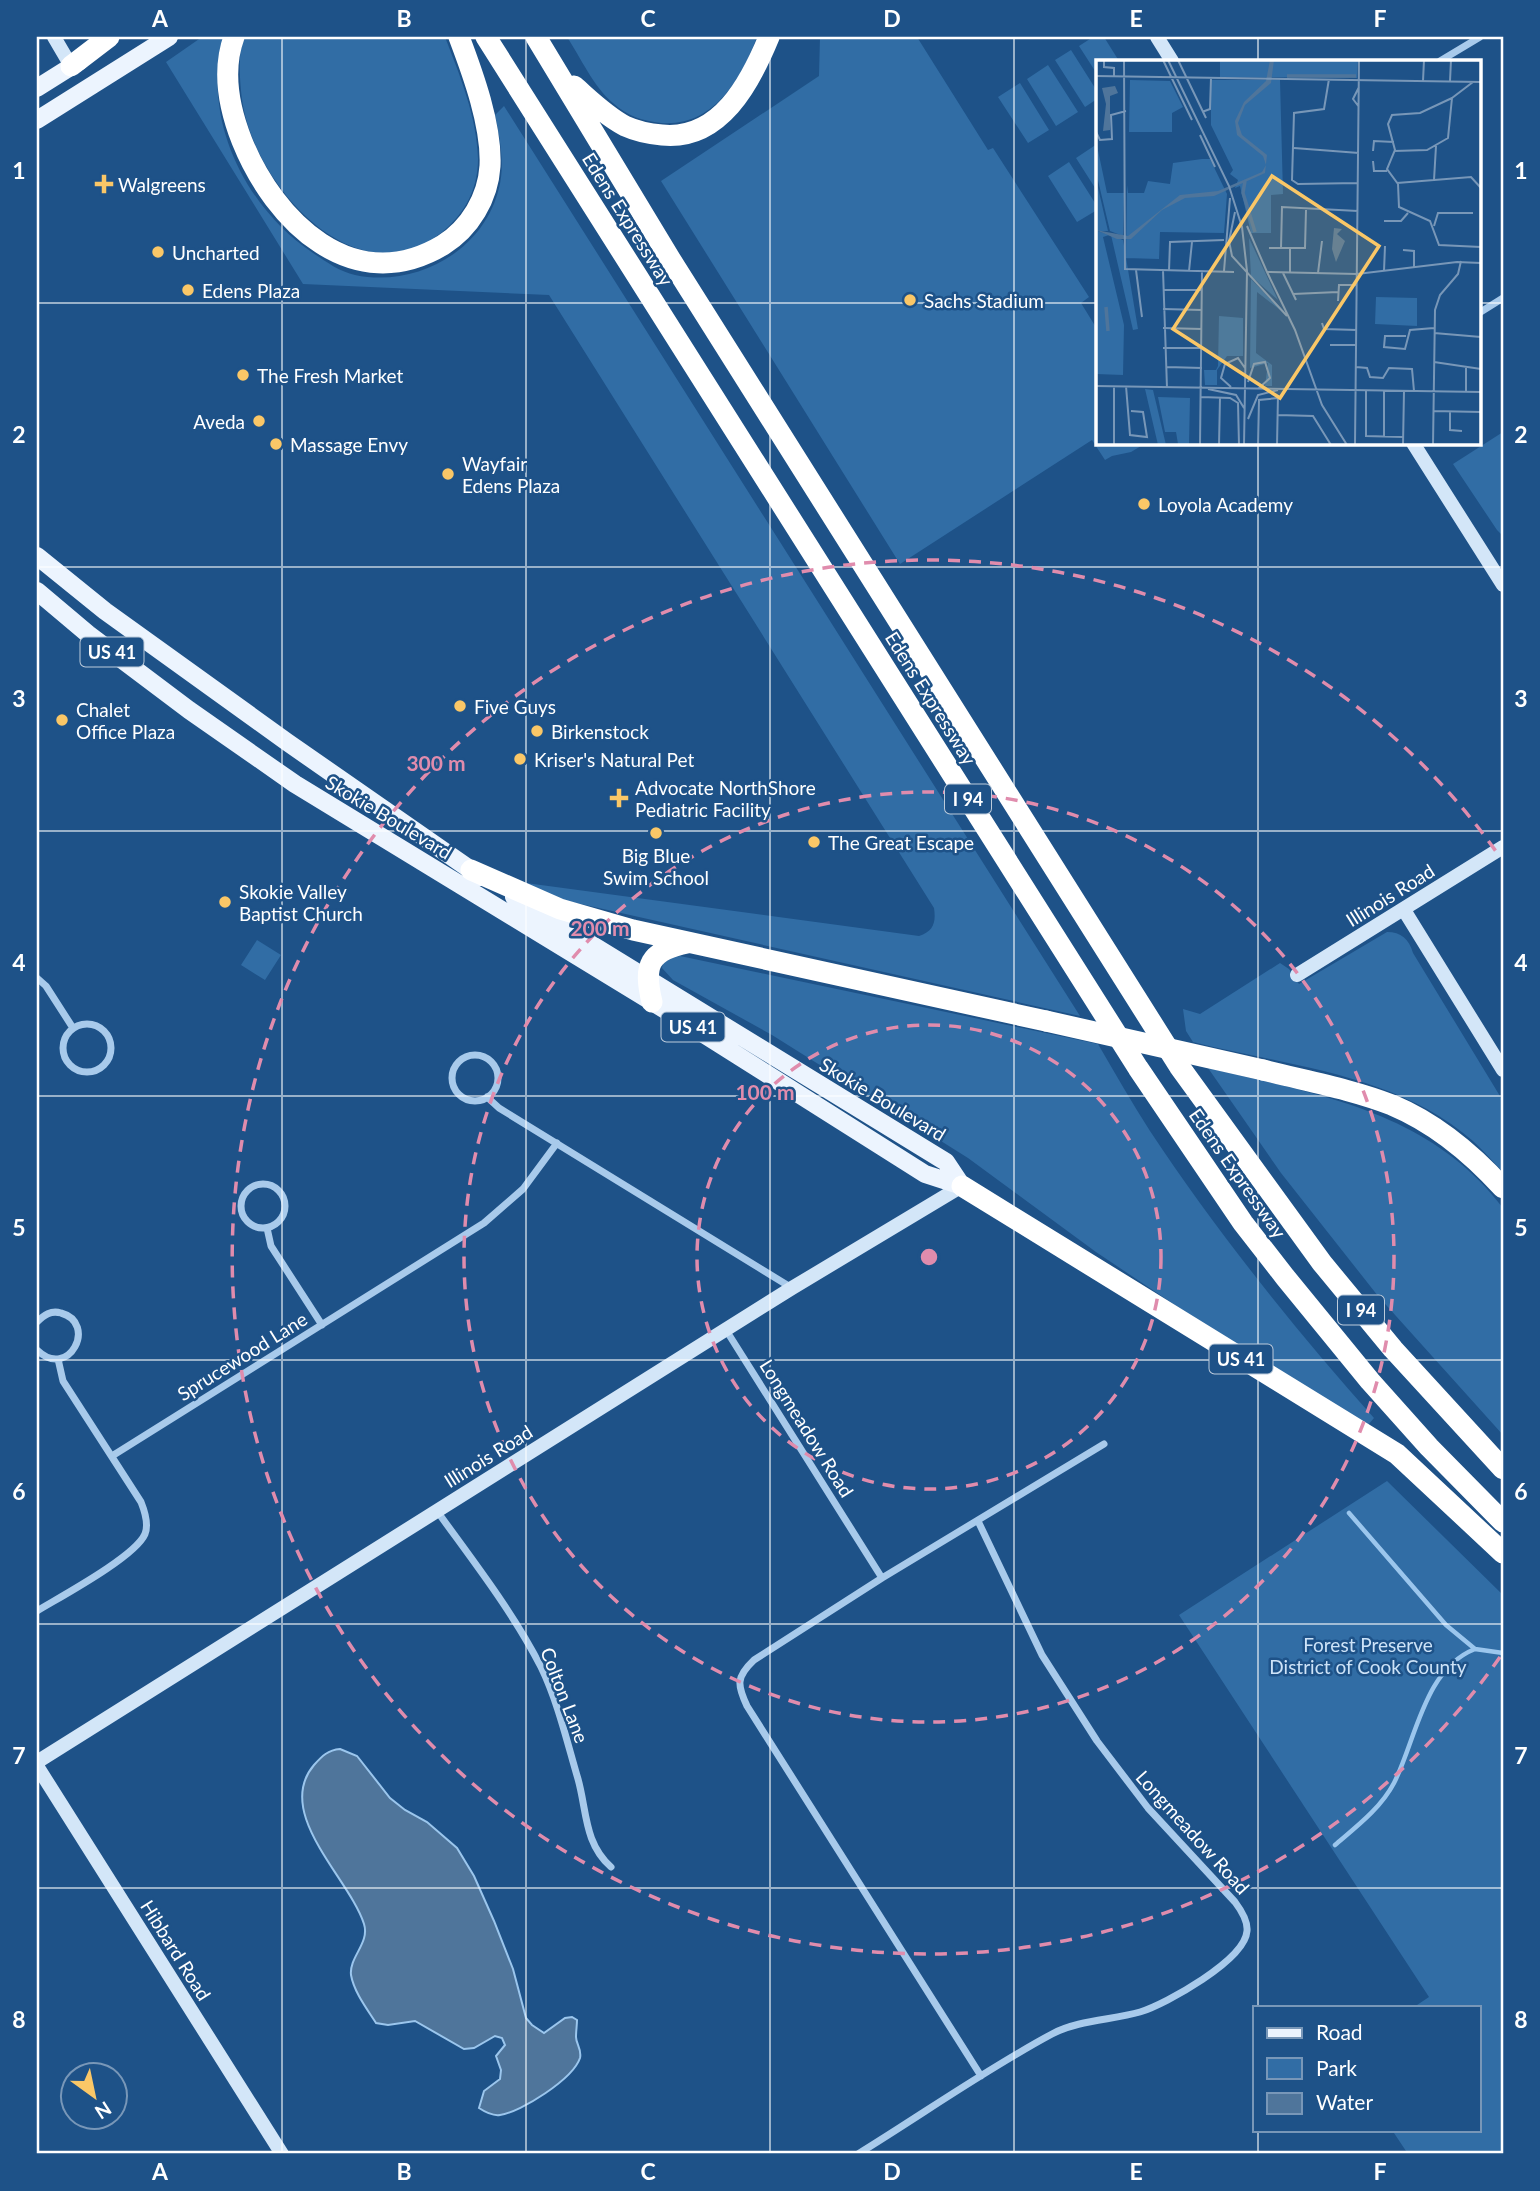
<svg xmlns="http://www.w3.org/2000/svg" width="1540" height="2191" viewBox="0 0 1540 2191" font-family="Lato,sans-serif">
	<rect width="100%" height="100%" fill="#1e5288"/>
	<path fill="#316da5" d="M202,37H225C199,116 246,209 313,253C325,261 340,272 355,275C416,288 484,251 499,188C505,165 500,138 495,115L504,106L1080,1016L554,898L526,883L919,936C934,931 936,922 934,908L549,295L303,284L166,62Z
		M245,37H445C460,76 477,117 478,159C478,185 468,208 449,226C362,308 253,186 242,99C240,84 237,49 245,37Z
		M567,37H757C741,79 714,127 661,123C643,121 627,116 613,103C593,86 581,58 567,37Z
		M820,37H917L988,150L993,148L1089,297L1081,303L1097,329V443H1146L1131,452L1112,456L1105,460L1092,440L900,564L661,181L819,76Z
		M1093,37H1104L1119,61H1097V74L1079,46Z
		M1071,50L1097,91V99L1085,107L1055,60Z
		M1048,65L1078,112L1056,126L1027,79Z
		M1020,83L1049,130L1028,143L998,97Z
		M1097,144V191L1076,158Z
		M1069,162L1097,206V210L1077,222L1048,176Z
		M1503,432V536L1497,530L1453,464Z
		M1387,932C1401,932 1409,939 1413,953L1503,1101V1172C1493,1162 1484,1151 1473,1141C1397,1074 1288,1066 1193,1042L1186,1031L1183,1009L1200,1014L1280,963L1289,969L1299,984Z
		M257,940L281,955L265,980L241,965Z
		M680,956L1098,1044C1115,1073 1132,1103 1150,1131C1217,1232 1294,1328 1374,1418L1368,1425L1178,1307L1096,1252L968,1158L772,1035L673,980L662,968L663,963L672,958Z
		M1208,1068C1319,1095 1429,1111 1503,1208V1435L1378,1296L1281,1173Z
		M1387,1481L1503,1595V2154H1408L1392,2130H1479V2007H1414L1429,1997L1179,1615Z"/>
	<path fill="#4f759b" stroke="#9bc6ed" stroke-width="2" d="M340,1749L357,1756L390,1798L405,1810L427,1822L457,1848L474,1876L494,1921L513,1969L526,2018L532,2025L544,2033L565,2018L572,2017L577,2020C577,2025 576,2031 576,2037C576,2044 582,2049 580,2058C573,2079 521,2112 500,2115C493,2116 485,2112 479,2108L484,2091L500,2079L501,2070L496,2056L505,2045L502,2038L495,2036L474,2048L464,2049L415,2021L388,2025L376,2023C367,2009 354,1992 351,1975C349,1957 370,1943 364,1924C350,1879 273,1813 314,1765C322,1756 328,1750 340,1749Z"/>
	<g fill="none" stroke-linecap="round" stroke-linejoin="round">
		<path stroke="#9bc6ed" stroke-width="4.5" d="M1349,1513L1446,1625L1475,1649L1503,1653
			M1335,1845C1356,1827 1381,1808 1394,1783C1416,1740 1424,1669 1475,1649"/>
		<path stroke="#a8caeb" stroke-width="7" d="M1440,61L1480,37
			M1479,313L1503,298
			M37,978L46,986L73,1028
			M63 1048a24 24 0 1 1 48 0a24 24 0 1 1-48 0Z
			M452 1078a23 23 0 1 1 46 0a23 23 0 1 1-46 0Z
			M487,1097L499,1108L792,1288
			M241 1206a22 22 0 1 1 44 0a22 22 0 1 1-44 0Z
			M267,1228L271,1246L322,1325
			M37,1322C44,1315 51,1310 61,1313C98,1323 69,1381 37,1350
			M726,1330L882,1578
			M112,1456L484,1223L523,1189L557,1143
			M437,1511C473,1561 513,1612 541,1667C558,1702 567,1742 578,1779C587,1811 584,1843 611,1867
			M37,1611C60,1597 135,1557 145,1534C149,1524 145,1512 141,1502L63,1381L58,1359
			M981,2076L747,1706C737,1685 736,1677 754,1660L882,1578L1104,1444
			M858,2154C923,2114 985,2070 1052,2034C1078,2020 1112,2020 1140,2012C1166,2004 1245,1960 1247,1931C1248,1921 1241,1910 1235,1902L1148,1808L1097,1741L1042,1655L978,1521"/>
		<path stroke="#d3e6f8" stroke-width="14" d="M54,37L71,66
			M1157,37L1172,61
			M1413,443L1503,585
			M1404,910L1503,1070
			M1297,975L1503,847
			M37,1762L792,1288L962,1186
			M37,1766L282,2154"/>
		<path stroke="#ecf4fe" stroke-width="18" d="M37,88L80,61
			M37,120L169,37
			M37,556L105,611L287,742L481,877
			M37,591L88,634L189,710L295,784L672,1014L925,1174L962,1186
			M514,897L946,1162L962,1186"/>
		<path stroke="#fff" stroke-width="21" d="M234,37C222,70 229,108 242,141C274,221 353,299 443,245C470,228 488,198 490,166C492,126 473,74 459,37
			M486,37L1138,1068L1243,1223L1285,1277L1370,1381L1429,1447L1503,1522
			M536,37L669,257L1179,1066L1322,1263L1393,1349L1503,1469
			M71,66L109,37
			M574,86C590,100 606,116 625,126C636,131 650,134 662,135C720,141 750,83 769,37
			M471,870L560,909L633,930L1046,1021
			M652,1002C643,965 649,951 687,943
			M1263,1070C1306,1081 1351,1089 1392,1105C1435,1123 1473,1155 1503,1188
			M962,1186L1397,1454L1503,1553"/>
		<path stroke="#fff" stroke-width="21" d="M1046,1021L1263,1070"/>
	</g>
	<path fill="none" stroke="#fff" stroke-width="2" stroke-opacity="0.55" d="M282,37V2154M526,37V2154M770,37V2154M1014,37V2154M1258,37V61M37,303H1097M1479,303H1503M1258,443V2007M37,567H1503M37,831H1503M37,1096H1503M37,1360H1503M37,1624H1503M37,1888H1503M1258,2130V2154"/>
	<g fill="none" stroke="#e08cad" stroke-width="3.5" stroke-dasharray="12 9">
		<circle cx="929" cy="1257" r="232"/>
		<circle cx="929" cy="1257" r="465"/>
		<path d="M1500 1657A697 697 0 1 1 1500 857"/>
	</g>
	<g fill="#fac767" stroke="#1e5288" stroke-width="2.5">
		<path d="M100.5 173.5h7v7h7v7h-7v7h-7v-7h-7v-7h7z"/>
		<circle cx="158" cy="252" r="7"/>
		<circle cx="188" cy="290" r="7"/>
		<circle cx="910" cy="300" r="7"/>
		<circle cx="243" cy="375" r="7"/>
		<circle cx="259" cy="421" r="7"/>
		<circle cx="276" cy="444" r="7"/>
		<circle cx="448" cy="474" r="7"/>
		<circle cx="1144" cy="504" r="7"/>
		<circle cx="460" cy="706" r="7"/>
		<circle cx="62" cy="720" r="7"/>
		<circle cx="537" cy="731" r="7"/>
		<circle cx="520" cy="759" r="7"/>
		<path d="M615.5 787.5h7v7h7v7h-7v7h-7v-7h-7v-7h7z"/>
		<circle cx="656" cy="833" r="7"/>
		<circle cx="814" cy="842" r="7"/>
		<circle cx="225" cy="902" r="7"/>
	</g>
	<g text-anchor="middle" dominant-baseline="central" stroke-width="5" stroke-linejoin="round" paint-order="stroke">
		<g fill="#1e5288" stroke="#bccbdb" stroke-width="2">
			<rect x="80.5" y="637.5" width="63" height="29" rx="5"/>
			<rect x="945" y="784.5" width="46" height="29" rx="5"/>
			<rect x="661.5" y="1012.5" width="63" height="29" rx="5"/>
			<rect x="1338" y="1295.5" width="46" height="29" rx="5"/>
			<rect x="1209.5" y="1344.5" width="63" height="29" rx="5"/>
		</g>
		<g font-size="18" font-weight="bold" fill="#fff">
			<text x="112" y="652">US 41</text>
			<text x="968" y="799">I 94</text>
			<text x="693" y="1027">US 41</text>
			<text x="1361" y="1310">I 94</text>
			<text x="1241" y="1359">US 41</text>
		</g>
		<g font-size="19" fill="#fff" stroke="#1e5288" text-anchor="start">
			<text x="118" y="184">Walgreens</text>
			<text x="172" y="252">Uncharted</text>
			<text x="202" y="290">Edens Plaza</text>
			<text x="924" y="300">Sachs Stadium</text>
			<text x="257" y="375">The Fresh Market</text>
			<text x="245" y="421" text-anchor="end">Aveda</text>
			<text x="290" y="444">Massage Envy</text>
			<text x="462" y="463">Wayfair<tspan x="462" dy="22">Edens Plaza</tspan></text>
			<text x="1158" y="504">Loyola Academy</text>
			<text x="474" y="706">Five Guys</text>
			<text x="76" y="709">Chalet<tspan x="76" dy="22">Office Plaza</tspan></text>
			<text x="551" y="731">Birkenstock</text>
			<text x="534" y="759">Kriser's Natural Pet</text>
			<text x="635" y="787">Advocate NorthShore<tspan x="635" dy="22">Pediatric Facility</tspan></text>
			<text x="828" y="842">The Great Escape</text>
			<text x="656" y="855" text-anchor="middle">Big Blue<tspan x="656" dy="22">Swim School</tspan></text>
			<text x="239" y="891">Skokie Valley<tspan x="239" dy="22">Baptist Church</tspan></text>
		</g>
		<g font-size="19" fill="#fff" stroke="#1e5288">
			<text transform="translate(628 219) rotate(58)">Edens Expressway</text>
			<text transform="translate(931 698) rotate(58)">Edens Expressway</text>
			<text transform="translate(389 817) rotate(31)">Skokie Boulevard</text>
			<text transform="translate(1390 895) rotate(-32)">Illinois Road</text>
			<text transform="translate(883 1099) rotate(31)">Skokie Boulevard</text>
			<text transform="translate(1238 1173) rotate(55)">Edens Expressway</text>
			<text transform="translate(242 1356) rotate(-32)">Sprucewood Lane</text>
			<text transform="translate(807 1428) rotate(58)">Longmeadow Road</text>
			<text transform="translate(488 1456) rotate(-32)">Illinois Road</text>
			<text transform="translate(565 1695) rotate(69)">Colton Lane</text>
			<text transform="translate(1193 1832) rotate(48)">Longmeadow Road</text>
			<text transform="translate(176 1950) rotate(58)">Hibbard Road</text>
		</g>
		<g font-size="19" fill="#cde3f8" stroke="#1e5288">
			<text x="1368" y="1644">Forest Preserve<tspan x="1368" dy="22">District of Cook County</tspan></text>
		</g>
	</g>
	<g transform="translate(1096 60)">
		<rect width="385" height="385" fill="#1e5288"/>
		<path d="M124,0H262L261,18L124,17ZM34,20L74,21L87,47L76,53V72H33ZM115,20H184L187,134L175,135V173H155L144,126L139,128L142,120L134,114L137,110L115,65ZM0,81L11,133H28L27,176L14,171L0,112ZM106,99H114L131,134L128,173L64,172L63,199L30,198L31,125L32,133H48L52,121L74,124L77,103ZM0,119L12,171H2L13,175L7,177L28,265L27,315L0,314ZM15,175L27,180L42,269L37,270ZM153,178L182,240L155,216ZM155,219L188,253L161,232L160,293L176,305V326H169L172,303L154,308ZM280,237L321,238V266L279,264ZM123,256L147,258V296H131L121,310V325H109L108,310H120L122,306ZM49,329L57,330L70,385H62ZM62,337L94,338L93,384H82L80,372H69Z" fill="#316da5"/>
		<path d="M174,0H178L175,23L149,45L142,63L146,75L171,95L169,113L118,136L89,138L66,150L35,179H21L0,170L32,176L84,135L122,131L166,112L170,105L167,96L141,75L139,61L148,42L170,21ZM19,26L22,33L14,36V70L7,71L10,44L6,28ZM238,168L246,169L241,174L249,181L240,202L236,189Z" fill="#4f759b"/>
		<path fill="none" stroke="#4f759b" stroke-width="3.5" d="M191,16H260M149,121L147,133L159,172M10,247L12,271"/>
		<path fill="none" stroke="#7897b8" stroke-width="2" d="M8,0V7L18,8V17M28,0L29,209L138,212M67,0L96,60M72,0L133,126L146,167L151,211L148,385M82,0L110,58M0,16L385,22M233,19L228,49L198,53L196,120L202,124L262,123M327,21L328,0M354,21L355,0M356,38L324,53L296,55L292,64L299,90L291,109L302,124L303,147L334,161L343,185L385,187M263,47L257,39L263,27M106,52L114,49L115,18M0,72L4,80L16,79L15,55L30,51M104,75L119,107M198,88L263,93M277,91L278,81L298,82M298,91L331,90L352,78L356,38L377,22M277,101L278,111H291M338,120L340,86M301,123L375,117L385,128M139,152L133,181L136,196L191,256M288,161H305L312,153M151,166L171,212M338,166L342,153H377M173,188H209L210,150M185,188L186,147L262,151M307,190L318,191V207M40,210L46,257M67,210L71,328M73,211L74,182L128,180M93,211L96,182M128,211L134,138M288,211L289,186M171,212L261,214L361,202L385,203M171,212L199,270L226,345L251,385M187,213L200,240M194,213V189M222,213L226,181M67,230H106M197,234L242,232M242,241L243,225H261M67,249L106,250M226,263L228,269L261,270M67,268L106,269M338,273L385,277M310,276H289L288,287L309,289L314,270L338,268M234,285H260M67,288H106M338,302L385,309M71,307L106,308M260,307L271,308L274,317L287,318L293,308L316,309L318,331M152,322L158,304L169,302L174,318L163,328M0,326L385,332M30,326L34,375L51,377L47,352L35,351M135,327L125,318L129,304L142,298L149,308M112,329L140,335L148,348M270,330V376L307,377M370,332V306M105,337L134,338L142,343L143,385M337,351L385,352M354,351V370L366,371M182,355L217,356L235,385M152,359L162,335L182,330M288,377V331M18,385V326M104,385L106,211M123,385L124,337M162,385L163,340L182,338M181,385L182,335M259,385L263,0M307,385L308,331M337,385L339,250L344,235L362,214L365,201"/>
		<path fill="#fac767" fill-opacity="0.15" stroke="#fac767" stroke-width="3.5" d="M176,116L283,186L184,338L77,269Z"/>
		<rect width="385" height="385" fill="none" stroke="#fff" stroke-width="3.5"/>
	</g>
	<circle cx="929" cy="1257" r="10" fill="#e08cad" stroke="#1e5288" stroke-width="3.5"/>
	<g font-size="21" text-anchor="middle" font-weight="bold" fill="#e08cad" stroke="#1e5288" stroke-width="5" stroke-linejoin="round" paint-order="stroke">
		<text x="436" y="771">300 m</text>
		<text x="600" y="936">200 m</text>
		<text x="765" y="1100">100 m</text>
	</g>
	<rect width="1540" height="2191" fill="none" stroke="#1e5288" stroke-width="77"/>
	<rect x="1253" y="2006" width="228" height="126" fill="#1e5288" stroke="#7897b8" stroke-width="2"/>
	<rect x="1267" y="2028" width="35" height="10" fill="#ecf4fe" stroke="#7897b8" stroke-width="2"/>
	<text x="1316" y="2040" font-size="21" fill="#ffffff">Road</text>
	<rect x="1267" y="2058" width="35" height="21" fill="#316da5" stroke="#7897b8" stroke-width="2"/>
	<text x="1316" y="2076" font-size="21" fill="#ffffff">Park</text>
	<rect x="1267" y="2093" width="35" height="21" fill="#4f759b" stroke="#7897b8" stroke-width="2"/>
	<text x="1316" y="2110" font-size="21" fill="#ffffff">Water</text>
	<g transform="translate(94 2096) rotate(147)"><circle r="33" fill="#1e5288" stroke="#7897b8" stroke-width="2"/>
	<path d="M0-5L12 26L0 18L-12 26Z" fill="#fac767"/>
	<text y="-10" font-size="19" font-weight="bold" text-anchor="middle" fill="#ffffff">N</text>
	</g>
	<rect x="38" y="38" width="1464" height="2114" fill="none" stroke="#fff" stroke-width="2.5"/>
	<g font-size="23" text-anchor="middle" font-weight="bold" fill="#fff">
		<text x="160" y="27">A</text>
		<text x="404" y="27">B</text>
		<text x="648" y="27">C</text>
		<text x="892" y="27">D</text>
		<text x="1136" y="27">E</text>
		<text x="1380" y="27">F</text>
		<text x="19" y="179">1</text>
		<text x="1521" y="179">1</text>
		<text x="19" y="443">2</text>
		<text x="1521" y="443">2</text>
		<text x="19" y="707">3</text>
		<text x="1521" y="707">3</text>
		<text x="19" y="971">4</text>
		<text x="1521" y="971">4</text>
		<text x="19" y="1236">5</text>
		<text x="1521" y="1236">5</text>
		<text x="19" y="1500">6</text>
		<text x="1521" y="1500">6</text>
		<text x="19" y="1764">7</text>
		<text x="1521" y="1764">7</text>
		<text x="19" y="2028">8</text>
		<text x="1521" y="2028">8</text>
		<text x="160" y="2180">A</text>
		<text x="404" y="2180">B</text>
		<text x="648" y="2180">C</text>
		<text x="892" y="2180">D</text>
		<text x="1136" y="2180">E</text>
		<text x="1380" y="2180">F</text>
	</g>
</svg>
